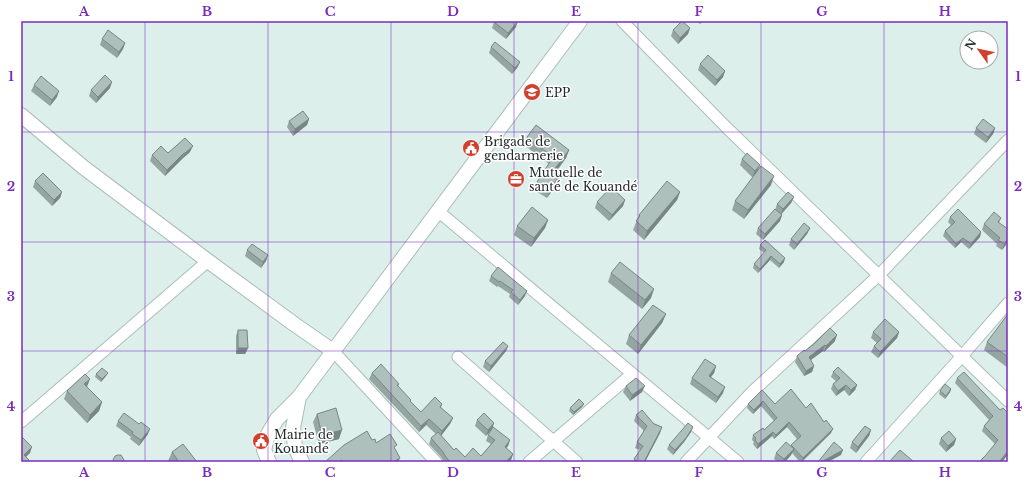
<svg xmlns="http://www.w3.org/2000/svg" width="1029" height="483" viewBox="0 0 1029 483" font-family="'Libre Baskerville',serif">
	<rect width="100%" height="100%" fill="#dcefeb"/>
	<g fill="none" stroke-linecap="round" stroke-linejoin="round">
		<g stroke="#acbeba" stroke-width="13">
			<path id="minor" d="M622,21L727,128L1008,401
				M438,211L738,462
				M333,351L436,462
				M458,357L577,462
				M21,422L208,261
				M529,462L632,374
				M686,462L753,391L879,275L1008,140
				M866,462L962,356L1008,303"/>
		</g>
		<g stroke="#acbeba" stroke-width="16">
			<path id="major" d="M21,115L83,167L208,261L294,324L333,351
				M299,397L293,428L295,447L302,462
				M269,462L264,450L268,434L277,419L299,397L580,21"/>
		</g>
		<use href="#minor" stroke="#fff" stroke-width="11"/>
		<use href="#major" stroke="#fff" stroke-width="14"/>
	</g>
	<path fill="#95a5a2" d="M696,21H703L700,24Z
		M494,22L516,27L506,39L492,28Z
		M690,28L688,34L678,44L671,36L673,30Z
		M102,39L125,43L123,49L117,58L100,45Z
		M491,47L520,62L517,68L512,74L489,53Z
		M700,64L725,71L723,77L715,86L698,70Z
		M34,85L57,97L50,106L31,91Z
		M110,88L96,103L89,96L91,90Z
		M309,119L307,125L293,136L287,127L289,121Z
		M976,128H995L993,134L986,143L974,134Z
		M527,137L569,150L566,158L556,172L560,174L558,182L547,198L534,190L537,182L549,164L524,145Z
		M190,152L182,159L165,176L150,161L152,155Z
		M742,159L758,171L771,185L744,219L732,210L735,201L755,174L752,177L740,165Z
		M35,181L62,192L60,198L52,206L33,187Z
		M680,192L677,200L644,240L633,230L639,215Z
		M794,197L791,203L781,215H782L780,221L763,240L756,234L758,228L775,210L777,204Z
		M625,200L623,206L609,221L595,208L597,202Z
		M950,217L981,232L980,237L969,249L961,242L955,248L943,236L945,231L951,225L948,222Z
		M1001,218L999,223L1008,242L1002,250L996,246L997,244L982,230L984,224Z
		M548,220L545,228L531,247L514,235L517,226Z
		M810,228L807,234L794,250L789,245L791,239Z
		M760,245L784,262L779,268L770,260L758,273L753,268L754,264L764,253L759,249Z
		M247,250L268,255L266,261L261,268L245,256Z
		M611,273L651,298L642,309L608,282Z
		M491,276L525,296L518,305L509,297L510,294L498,286L497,287L489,281Z
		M666,314L662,323L638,354L626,344L629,335Z
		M1008,314V368L984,350L987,342Z
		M238,330L248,348L245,354H236V336Z
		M873,332H899L897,338L878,358L871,352L874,346L877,343L871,338Z
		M835,341L824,352L823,351L810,360L814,366L812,372L804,376L795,362L797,356L805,351Z
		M508,346L506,351L489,372L483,367L485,361Z
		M716,366L714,373L711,377L723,393L716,403L690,384L692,378Z
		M833,372L857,385L855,390L849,396L844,390L836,396L831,389L833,384L836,381L831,377Z
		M108,373L106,376L101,382L95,377L96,374Z
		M372,373L399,384L398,387L411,400L410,401L421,412L442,404L441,408L453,418L450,424L441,436L454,450L465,457L481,456L491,444L486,441L488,435L510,440L508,446L506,448L513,454L511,460L509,462H444L441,457L429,444L431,438L436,434L426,425L419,432L369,379Z
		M957,378L1000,410L1008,413V454L1002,462H979L986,455L995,444L982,431L984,426L989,420L955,383Z
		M626,386L642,392L630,401L623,392Z
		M87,387L102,402L99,411L87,423L64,399L67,391Z
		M951,389L950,392L945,399L939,394L940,391Z
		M762,390L775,404L806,408L824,422L831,433L802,462H800L792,453L791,455L785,462H778L774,459L776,453L791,446L797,439L787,427L774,439L772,436L757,449L753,444L754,442L752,440L753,435L764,430L774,421L761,406L753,414L747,408L748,404Z
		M584,404L582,407L573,415L569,411L570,408Z
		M317,414L339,439L319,444L313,422Z
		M636,415L662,427L660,433L645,462H633L634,459L640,450L635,448L637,442L644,431L634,421Z
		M477,420L494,423L492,429L486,436L475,426Z
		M118,421L148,434L139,446L130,439L131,437L116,426Z
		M871,430L869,436L856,453L850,448L852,442Z
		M691,432L684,442L673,455L667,449L669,445Z
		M941,438L956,439L954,445L946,452L939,444Z
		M172,452L197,462H169L168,461Z"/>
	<path fill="#798684" d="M518,21L516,27L506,39L508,33Z
		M690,28L688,34L678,44L680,38Z
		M125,43L123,49L117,58L119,52Z
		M520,62L517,68L512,74L515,68Z
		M725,71L723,77L715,86L717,80Z
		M112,82L110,88L96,103L98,97Z
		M59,91L57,97L50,106L52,100Z
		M309,119L307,125L293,136L295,129Z
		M995,128L993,134L986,143L988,137Z
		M193,146L190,152L182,159L185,153Z
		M569,150L566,158L551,178L554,170Z
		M184,153L182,159L165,176L167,170Z
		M760,165L757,172L752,177L755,171Z
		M560,174L558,182L547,198L550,190Z
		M774,176L771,185L744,219L748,210Z
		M62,192L60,198L52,206L54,200Z
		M680,192L677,200L644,240L647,231Z
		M794,197L791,203L780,215L783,209Z
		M625,200L623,206L609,221L612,215Z
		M782,215L780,221L763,240L765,234Z
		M548,220L545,228L531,247L534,238Z
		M810,228L807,234L794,250L797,244Z
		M981,232L980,237L969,249L971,244Z
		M963,238L961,242L955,248L956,244Z
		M1008,239V242L1002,250L1004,244Z
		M268,255L266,261L261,268L263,262Z
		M771,256L770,260L758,273L760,269Z
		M785,258L784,262L779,268L780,264Z
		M654,289L651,298L642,309L645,300Z
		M527,291L525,296L518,305L520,300Z
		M666,314L662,323L638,354L641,345Z
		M899,332L897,338L878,358L880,352Z
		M837,335L835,341L824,352L826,346Z
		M825,345L823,351L807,363L809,357Z
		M508,346L506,351L489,372L491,366Z
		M238,348H248L245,354H236Z
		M716,366L714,373L707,382L709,376Z
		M814,366L812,372L804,376L806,371Z
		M108,373L106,376L101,382L102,379Z
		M90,379L87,387L84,384Z
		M846,385L844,390L836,396L838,391Z
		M857,385L855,390L849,396L851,390Z
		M645,386L642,392L630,401L632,395Z
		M725,387L723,393L716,403L718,397Z
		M951,389L950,392L945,399L946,396Z
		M763,401L761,406L753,414L754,410Z
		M102,402L99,411L87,423L90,415Z
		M584,404L582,407L573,415L574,412Z
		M453,418L450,424L440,437L442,431Z
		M429,419L426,425L419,432L421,426Z
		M789,422L787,427L774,439L776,435Z
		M494,423L492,429L486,436L488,430Z
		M662,427L660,433L645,462H644Z
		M693,427L691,432L684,442L673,455L675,450Z
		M150,429L148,434L139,446L141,440Z
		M833,429L831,433L801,462L803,458Z
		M342,430L339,439L319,444L322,435Z
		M871,430L869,436L856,453L858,447Z
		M773,432L772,436L757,449L758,444Z
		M956,439L954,445L946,452L948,446Z
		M510,440L508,446L502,453L505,447Z
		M32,447L30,453L22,461L24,455Z
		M794,449L791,455L785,462H783L784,459Z
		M843,450L841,455L828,462H821Z
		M1008,451V454L1002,462H999Z
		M513,454L511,460L509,462H506Z
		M400,458L398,462H393Z"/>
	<path fill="#adc0bc" stroke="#798684" d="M495,21H518L508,33L494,22Z
		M682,21L690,28L680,38L673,30Z
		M108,30L125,43L119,52L102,39Z
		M495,42L520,62L515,68L491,47Z
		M708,55L725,71L717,80L700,64Z
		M105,75L112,82L98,97L91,90Z
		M41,76L59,91L52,100L34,85Z
		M303,111L309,119L295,129L289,121Z
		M983,119L995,128L988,137L976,128Z
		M536,125L569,150L554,170L560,174L550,190L537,182L553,157L527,137Z
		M185,138L193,146L185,153H184L167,170L152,155L161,146L168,153Z
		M747,153L760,165L755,171L742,159Z
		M761,166L774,176L748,210L735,201Z
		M43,173L62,192L54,200L35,181Z
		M667,181L680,192L647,231L636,221L640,216L639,215Z
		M611,187L625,200L612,215L597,202Z
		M788,192L794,197L783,209L777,204Z
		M532,207L548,220L534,238L517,226Z
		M775,209L782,215L765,234L758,228Z
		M958,209L981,232L971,244L963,238L956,244L945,231L955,222L950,217Z
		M994,212L1001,218L998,222L1008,229V239L1004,244L998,240L1000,238L984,224Z
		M804,223L810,228L797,244L791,239Z
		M765,240L785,258L780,264L771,256L760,269L754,264L766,250L760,245Z
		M252,244L268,255L263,262L247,250Z
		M620,262L654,289L645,300L611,273Z
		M498,267L527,291L520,300L511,292L513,290L500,281L499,282L491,276Z
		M653,305L666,314L641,345L629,335Z
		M1008,314V335L1007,337L1008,338V357L987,342Z
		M885,319L899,332L880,352L874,346L881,339L873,332Z
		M830,328L837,335L826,346L825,345L809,357L814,366L806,371L797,356L804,350L805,351L814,344Z
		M238,330H247L248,348H238Z
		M503,342L508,346L491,366L485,361Z
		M705,359L716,366L709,376L725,387L718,397L692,378Z
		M381,364L399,384L397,385L411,400L410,401L421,412L435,397L442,404L440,407L453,418L442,431L429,419L421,426L372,373Z
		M838,367L857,385L851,390L846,385L838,391L833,384L840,378L833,372Z
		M102,368L108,373L102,379L96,374Z
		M964,372L1000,410L1003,408L1008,413V451L999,462H979L986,455L998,440L984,426L993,416L957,378Z
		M85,374L90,379L84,384L102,402L90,415L67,391Z
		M636,378L645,386L632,395L626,386Z
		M945,384L951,389L946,396L940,391Z
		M791,389L806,408L811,403L824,422L826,420L833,429L803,458L791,445L801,436L789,422L776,435L773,432L758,444L755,440L756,438L753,435L763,428L764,430L777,418L763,401L754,410L748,404L762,390L775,404Z
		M579,399L584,404L574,412L570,408Z
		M336,408L342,430L322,435L317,414Z
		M642,410L654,424L662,427L644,462H639L634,459L643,446L637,442L647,426L636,415Z
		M124,413L139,424L141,422L150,429L141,440L132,434L133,432L118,421Z
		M484,413L494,423L488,430L477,420Z
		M688,423L693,427L686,438L675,450L669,445Z
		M865,426L871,430L858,447L852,442Z
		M493,427L510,440L505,447L513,454L506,462H450L446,457L443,452L431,438L438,432L454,450L456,448L465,457L473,448L481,456L495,440L488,435Z
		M367,431L372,440L375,439L376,443L390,434L397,445L394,447L400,458L393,462H343L342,460L339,462H325L344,445Z
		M949,431L956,439L948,446L941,438Z
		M21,436L32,447L24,455L29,460L28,461L29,462H21Z
		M786,442L794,449L784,459L776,453Z
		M834,442L843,450L821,462H818Z
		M183,444L197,462H179L172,452Z
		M900,450L914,462H889Z
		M118,455H121L124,460V462H114L113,460L115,456Z"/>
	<path fill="none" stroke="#7b2cbf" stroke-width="1" stroke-opacity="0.55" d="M145,21V462M268,21V462M391,21V462M514,21V462M638,21V462M761,21V462M884,21V462M21,132H1008M21,242H1008M21,351H1008"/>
	<defs>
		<g id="school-disc" transform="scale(0.9)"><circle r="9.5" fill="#ce412f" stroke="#fff"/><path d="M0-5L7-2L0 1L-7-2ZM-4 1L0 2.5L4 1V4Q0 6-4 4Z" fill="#fff"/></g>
		<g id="civic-disc" transform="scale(0.9)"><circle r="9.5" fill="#ce412f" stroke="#fff"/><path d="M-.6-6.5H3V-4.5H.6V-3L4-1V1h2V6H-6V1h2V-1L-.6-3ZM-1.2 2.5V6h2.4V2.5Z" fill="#fff"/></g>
		<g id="office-disc" transform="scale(0.9)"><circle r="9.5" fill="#ce412f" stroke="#fff"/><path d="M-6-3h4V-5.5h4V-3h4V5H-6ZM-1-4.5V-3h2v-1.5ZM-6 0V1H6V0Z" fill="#fff"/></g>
	</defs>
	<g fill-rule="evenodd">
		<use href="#school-disc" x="532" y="92"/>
		<use href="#civic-disc" x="471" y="148"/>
		<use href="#office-disc" x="516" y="179"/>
		<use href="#civic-disc" x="261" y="441"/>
	</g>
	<g text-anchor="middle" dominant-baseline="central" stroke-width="3" stroke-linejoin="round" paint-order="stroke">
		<g font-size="12" fill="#222928" stroke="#fff" text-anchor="start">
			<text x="545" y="92">EPP</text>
			<text x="484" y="141">Brigade de<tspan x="484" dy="14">gendarmerie</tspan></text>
			<text x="529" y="172">Mutuelle de<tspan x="529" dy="14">santé de Kouandé</tspan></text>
			<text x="274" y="434">Mairie de<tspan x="274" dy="14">Kouandé</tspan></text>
		</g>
	</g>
	<rect width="1029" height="483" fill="none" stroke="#ffffff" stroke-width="44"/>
	<g transform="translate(979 50) rotate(303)"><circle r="19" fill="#ffffff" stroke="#a7a9a9"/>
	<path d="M0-3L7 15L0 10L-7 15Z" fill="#ce412f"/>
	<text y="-6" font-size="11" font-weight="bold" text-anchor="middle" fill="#222928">N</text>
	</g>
	<rect x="22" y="22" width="985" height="439" fill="none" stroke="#7b2cbf" stroke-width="1.5"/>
	<g font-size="13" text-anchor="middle" font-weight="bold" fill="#7b2cbf">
		<text x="84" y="16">A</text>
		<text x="207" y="16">B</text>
		<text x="330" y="16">C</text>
		<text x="453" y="16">D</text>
		<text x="576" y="16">E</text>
		<text x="699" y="16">F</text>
		<text x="822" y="16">G</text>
		<text x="945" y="16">H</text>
		<text x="11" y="81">1</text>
		<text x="1018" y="81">1</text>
		<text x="11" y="191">2</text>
		<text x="1018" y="191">2</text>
		<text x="11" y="301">3</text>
		<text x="1018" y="301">3</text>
		<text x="11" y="411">4</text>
		<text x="1018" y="411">4</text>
		<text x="84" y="477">A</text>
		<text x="207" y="477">B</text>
		<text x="330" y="477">C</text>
		<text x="453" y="477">D</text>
		<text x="576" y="477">E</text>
		<text x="699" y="477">F</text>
		<text x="822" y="477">G</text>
		<text x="945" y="477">H</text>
	</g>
</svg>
